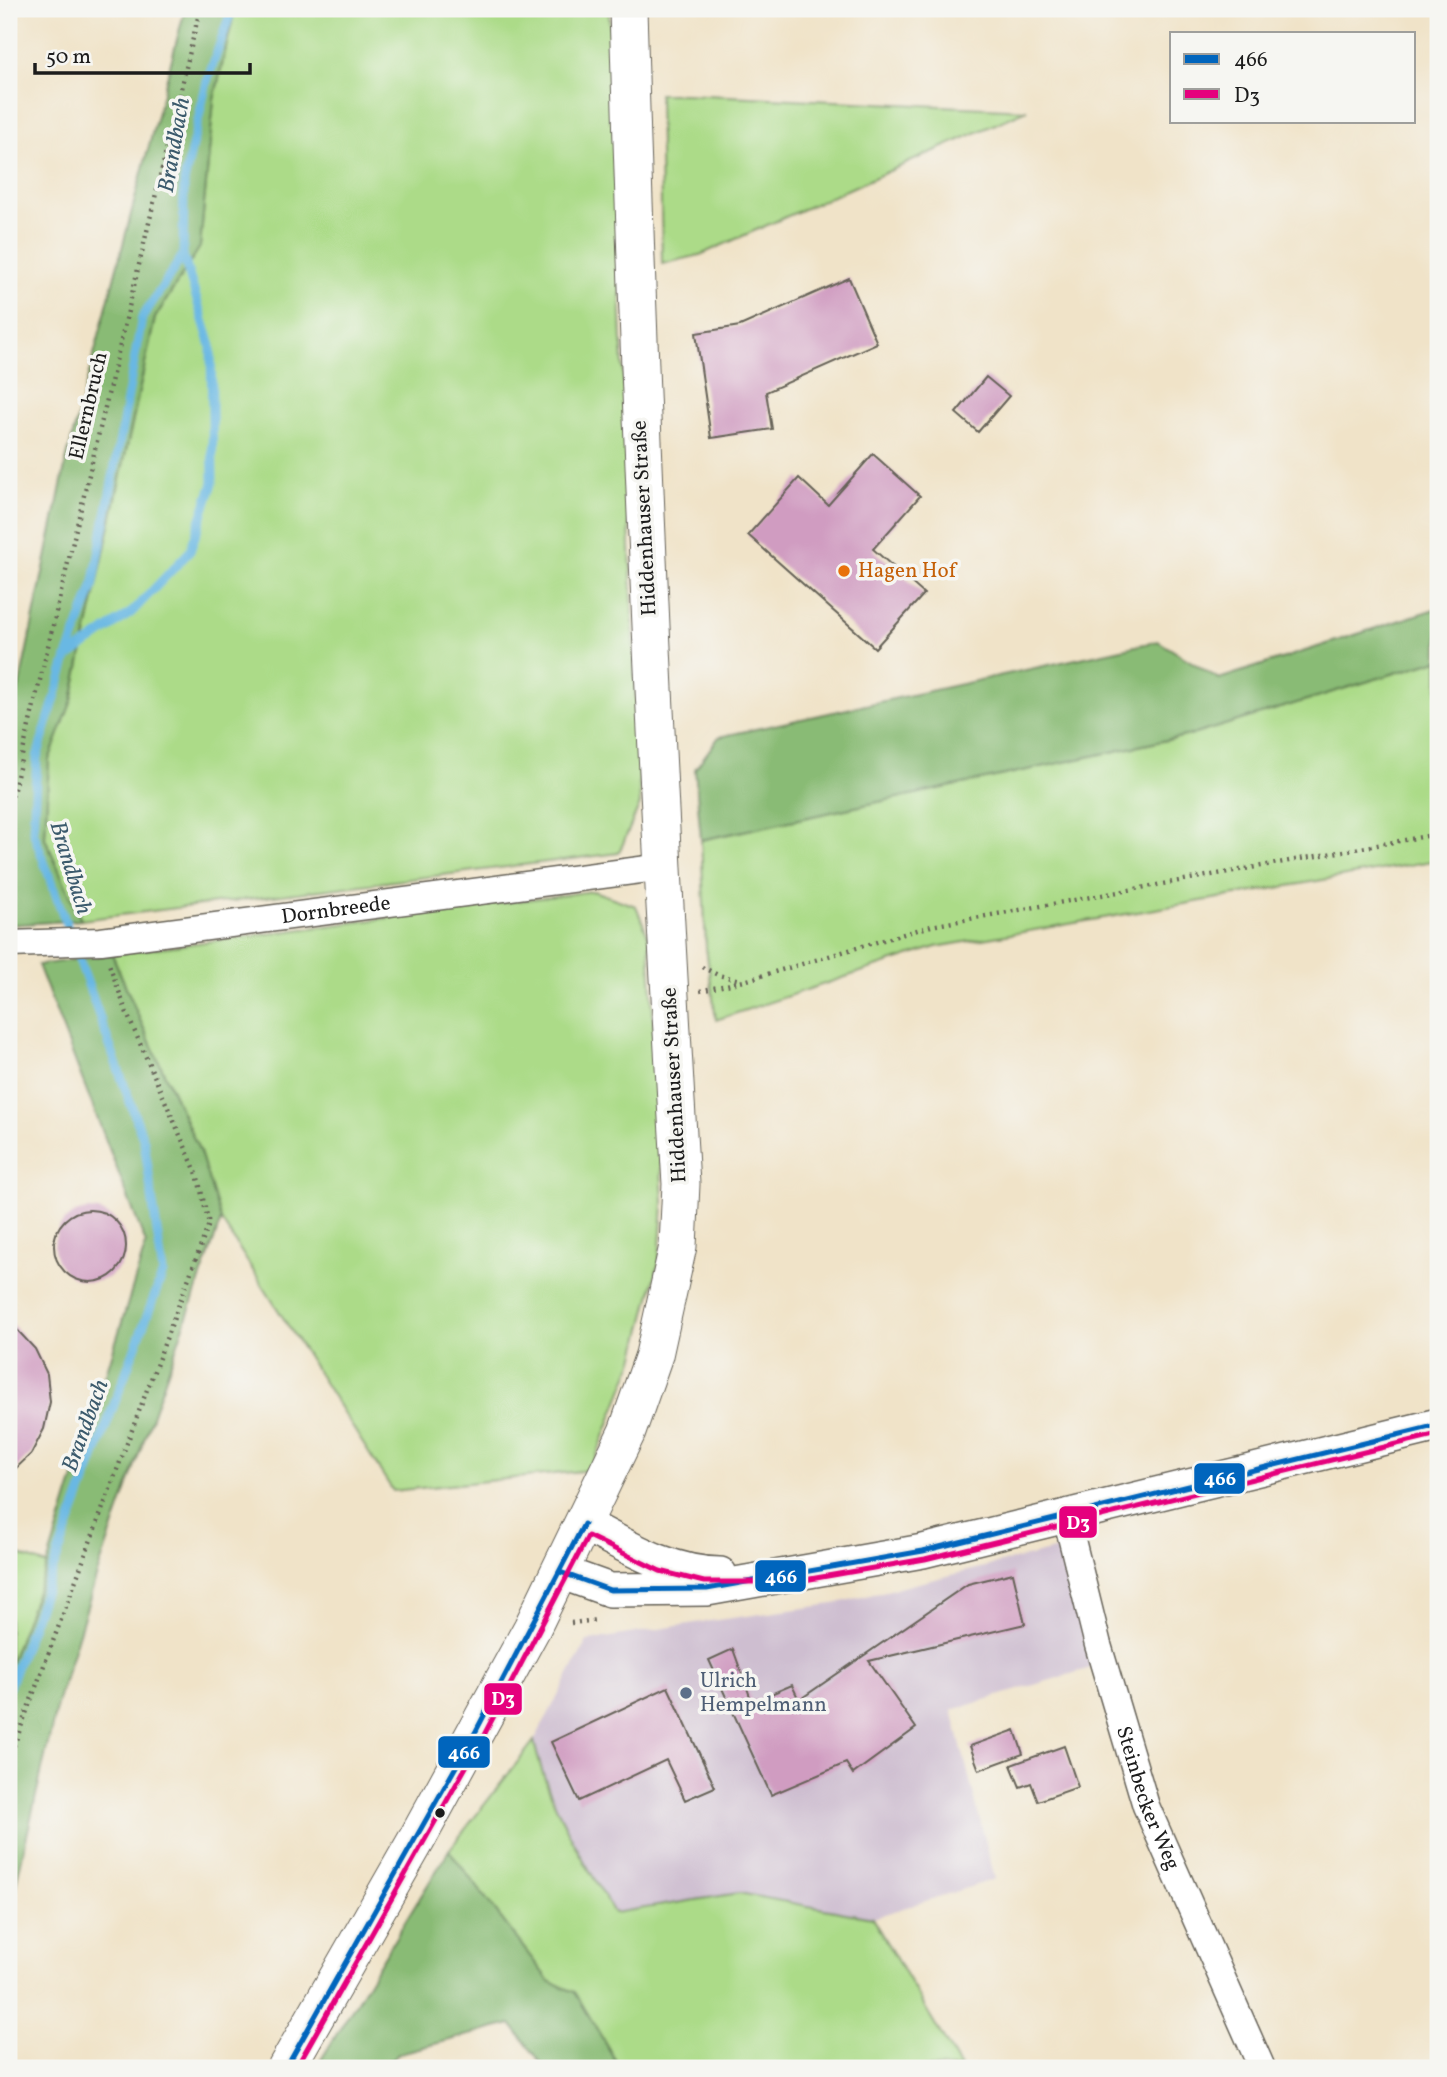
<svg xmlns="http://www.w3.org/2000/svg" width="1447" height="2077" viewBox="0 0 1447 2077" font-family="Vollkorn,serif">
	<rect width="100%" height="100%" fill="#f6f6f2"/>
	<filter id="ink" filterUnits="userSpaceOnUse"><feTurbulence type="fractalNoise" baseFrequency=".0143" numOctaves="2"/><feDisplacementMap in="SourceGraphic" scale="14" xChannelSelector="R" yChannelSelector="G"/><feConvolveMatrix kernelMatrix="1 2 1 2 8 2 1 2 1" color-interpolation-filters="sRGB"/></filter>
	<filter id="wash" filterUnits="userSpaceOnUse"><feTurbulence type="fractalNoise" baseFrequency=".00686" numOctaves="4" result="noise"/><feDisplacementMap in="SourceGraphic" scale="28" xChannelSelector="R" yChannelSelector="G"/><feGaussianBlur stdDeviation="1.57" result="paint"/><feColorMatrix in="noise" values="0 0 0 0 0 0 0 0 0 0 0 0 0 0 0 0 0 1.4 0 .05"/><feComposite in="paint" operator="in"/></filter>
	<g filter="url(#wash)">
		<rect width="100%" height="100%" fill="#f0e3c8"/>
		<path fill="#cebed0" d="M1062,1548L1094,1667L952,1710L995,1879L872,1918L739,1893L614,1913L566,1829L538,1760L534,1741L587,1641L695,1623L833,1604Z"/>
		<path fill="#acdb88" stroke="#647c52" stroke-width="2" d="M235,9H609L640,804L619,853L81,920L45,838L49,760L72,700L155,318L200,246L214,100Z
			M659,94H684L1027,110L700,255L662,264Z
			M1438,660V860L936,947L716,1020L706,948L701,840L1195,734Z
			M593,891L636,906L649,938L663,1203L659,1262L634,1360L591,1470L393,1491L221,1220L200,1152L140,1020L112,954Z
			M9,1551L47,1565L9,1666Z
			M534,1741C547,1803 583,1858 614,1913L739,1893L872,1918L961,2068H620L575,1993L549,1981L449,1850Z"/>
		<path fill="#89bb74" stroke="#526c48" stroke-width="2" d="M185,9H235L214,100L200,247L155,318L72,700L49,760L45,838L81,920L9,925V736L67,457Z
			M1438,608V660L1195,734L701,840L695,769L719,737L1158,641L1219,679Z
			M112,954L140,1020L200,1152L221,1220L98,1571L57,1704L15,1888L9,1907V1666L47,1565L146,1244L38,965Z
			M449,1850L549,1981L575,1992L620,2068H545L511,2024L400,2053L381,2068H316Z"/>
		<g fill="none" stroke-linecap="round" stroke-linejoin="round">
			<path stroke="#69b8e3" stroke-width="9" d="M67,657L93,587L142,318L183,255
				M9,1687L163,1273L144,1141L33,831L37,757L67,658L132,612L190,551L213,483L211,346L183,255L184,182L207,81L232,9"/>
		</g>
		<g id="blocks">
			<path fill="#d09cc1" d="M849,278L877,343L766,392L772,429L711,438L696,333L740,326Z
				M986,377L1009,396L978,432L956,413Z
				M873,454L920,496L873,549L924,594L875,648L748,535L799,478L828,505Z
				M54 1246a36 36 0 1 1 72 0a36 36 0 1 1-72 0Z
				M9,1321L35,1349L47,1374L50,1402L44,1429L31,1454L9,1475Z
				M1013,1573L1025,1624L869,1661L916,1728L853,1774L846,1763L771,1795L709,1660L733,1649L752,1702L792,1685L799,1700L968,1584Z
				M668,1687L715,1787L685,1800L666,1760L579,1801L551,1742Z
				M1015,1730L1023,1754L979,1770L970,1746Z
				M1064,1746L1078,1787L1038,1801L1031,1783L1020,1787L1011,1765Z"/>
		</g>
	</g>
	<g filter="url(#ink)">
		<use href="#blocks" fill-opacity="0" stroke="#666258" stroke-width="2"/>
		<g fill="none" stroke-linecap="round" stroke-linejoin="round">
			<g stroke="#666258" stroke-width="29">
				<g id="minor">
					<path id="s1" d="M9,944L101,941L663,867"/>
					<path id="s2" d="M1066,1516L1098,1645L1146,1806L1262,2068"/>
				</g>
			</g>
			<g stroke="#666258" stroke-width="36">
				<path id="tertiary" d="M584,1524C626,1546 671,1574 720,1574
					M560,1572L610,1590L707,1589L923,1551L1438,1425"/>
			</g>
			<g stroke="#666258" stroke-width="39">
				<path id="secondary" d="M286,2068L417,1839L532,1628L627,1432L654,1355L678,1246L681,1184C657,792 639,401 628,9"/>
			</g>
			<path stroke="#666258" stroke-width="4.5" stroke-dasharray="2 5" stroke-linecap="butt" d="M9,810L200,9
				M702,967L718,975L740,980
				M700,991L744,981L931,926L1438,834
				M571,1623L597,1620
				M9,1759L209,1224L197,1174L128,1016L109,964"/>
			<use href="#minor" stroke="#fff" stroke-width="26"/>
			<use href="#tertiary" stroke="#fff" stroke-width="33"/>
			<use href="#secondary" stroke="#fff" stroke-width="37"/>
			<g stroke="#f6f6f2" stroke-width="10">
				<path id="bus-1" d="M560,1572L610,1590L707,1589L923,1551L1438,1425
					M286,2068L476,1731L584,1524"/>
			</g>
			<g stroke="#f6f6f2" stroke-width="10">
				<path id="bus-2" d="M296,2068L484,1735L588,1536L660,1571L704,1582H793L925,1559L1438,1434"/>
			</g>
			<use href="#bus-1" stroke="#0065bd" stroke-width="5"/>
			<use href="#bus-2" stroke="#e5007d" stroke-width="5"/>
		</g>
	</g>
	<circle fill="#e8710a" stroke="#f6f6f2" stroke-width="2.5" cx="844" cy="571" r="7"/>
	<circle fill="#5c6f8a" stroke="#f6f6f2" stroke-width="2.5" cx="686" cy="1693" r="7"/>
	<circle fill="#1c1c1c" stroke="#f6f6f2" stroke-width="2.5" cx="440" cy="1813" r="6"/>
	<g text-anchor="middle" dominant-baseline="central" stroke-width="7" stroke-linejoin="round" paint-order="stroke">
		<g font-size="21" fill="#1c1c1c" stroke="#f6f6f2">
			<text transform="translate(89 406) rotate(-77)">Ellernbruch</text>
			<text transform="translate(645 518) rotate(-93)">Hiddenhauser Straße</text>
			<text stroke="none"><textPath href="#s1" startOffset="329">Dornbreede</textPath></text>
			<text transform="translate(675 1085) rotate(-93)">Hiddenhauser Straße</text>
			<text stroke="none"><textPath href="#s2" startOffset="294">Steinbecker Weg</textPath></text>
		</g>
		<g font-size="21" fill="#c56008" stroke="#f6f6f2" text-anchor="start">
			<text x="858" y="571">Hagen Hof</text>
		</g>
		<g font-size="21" fill="#4e5e75" stroke="#f6f6f2" text-anchor="start">
			<text x="700" y="1681">Ulrich<tspan x="700" dy="24">Hempelmann</tspan></text>
		</g>
		<g font-size="23" font-style="italic" fill="#3b5a6c" stroke="#f6f6f2">
			<text transform="translate(175 145) rotate(-80)">Brandbach</text>
			<text transform="translate(70 868) rotate(73)">Brandbach</text>
			<text transform="translate(86 1426) rotate(-70)">Brandbach</text>
		</g>
	</g>
	<g stroke="#f6f6f2" stroke-width="2.5">
		<rect x="1193" y="1462" width="53" height="33" rx="7" fill="#0065bd"/>
		<rect x="1058" y="1505" width="40" height="34" rx="7" fill="#e5007d"/>
		<rect x="754" y="1559" width="53" height="34" rx="7" fill="#0065bd"/>
		<rect x="483" y="1682" width="40" height="34" rx="7" fill="#e5007d"/>
		<rect x="437" y="1735" width="54" height="34" rx="7" fill="#0065bd"/>
	</g>
	<g font-size="19" text-anchor="middle" font-weight="bold" fill="#fff">
		<text x="1220" y="1485">466</text>
		<text x="1078" y="1529">D3</text>
		<text x="781" y="1583">466</text>
		<text x="503" y="1705">D3</text>
		<text x="464" y="1759">466</text>
	</g>
	<rect width="1447" height="2077" fill="none" stroke="#f6f6f2" stroke-width="35"/>
	<rect x="1170" y="32" width="245" height="91" fill="#f6f6f2" stroke="#9f9f9c" stroke-width="2"/>
	<rect x="1184" y="54" width="35" height="10" fill="#0065bd" stroke="#9f9f9c" stroke-width="2"/>
	<text x="1234" y="66" font-size="21" fill="#1c1c1c">466</text>
	<rect x="1184" y="89" width="35" height="10" fill="#e5007d" stroke="#9f9f9c" stroke-width="2"/>
	<text x="1234" y="102" font-size="21" fill="#1c1c1c">D3</text>
	<path d="M35 63v10h215v-10" fill="none" stroke="#1c1c1c" stroke-width="3.5"/>
	<text x="46" y="63" font-size="21" fill="#1c1c1c" stroke="#f6f6f2" stroke-width="5" paint-order="stroke">50 m</text>
</svg>
